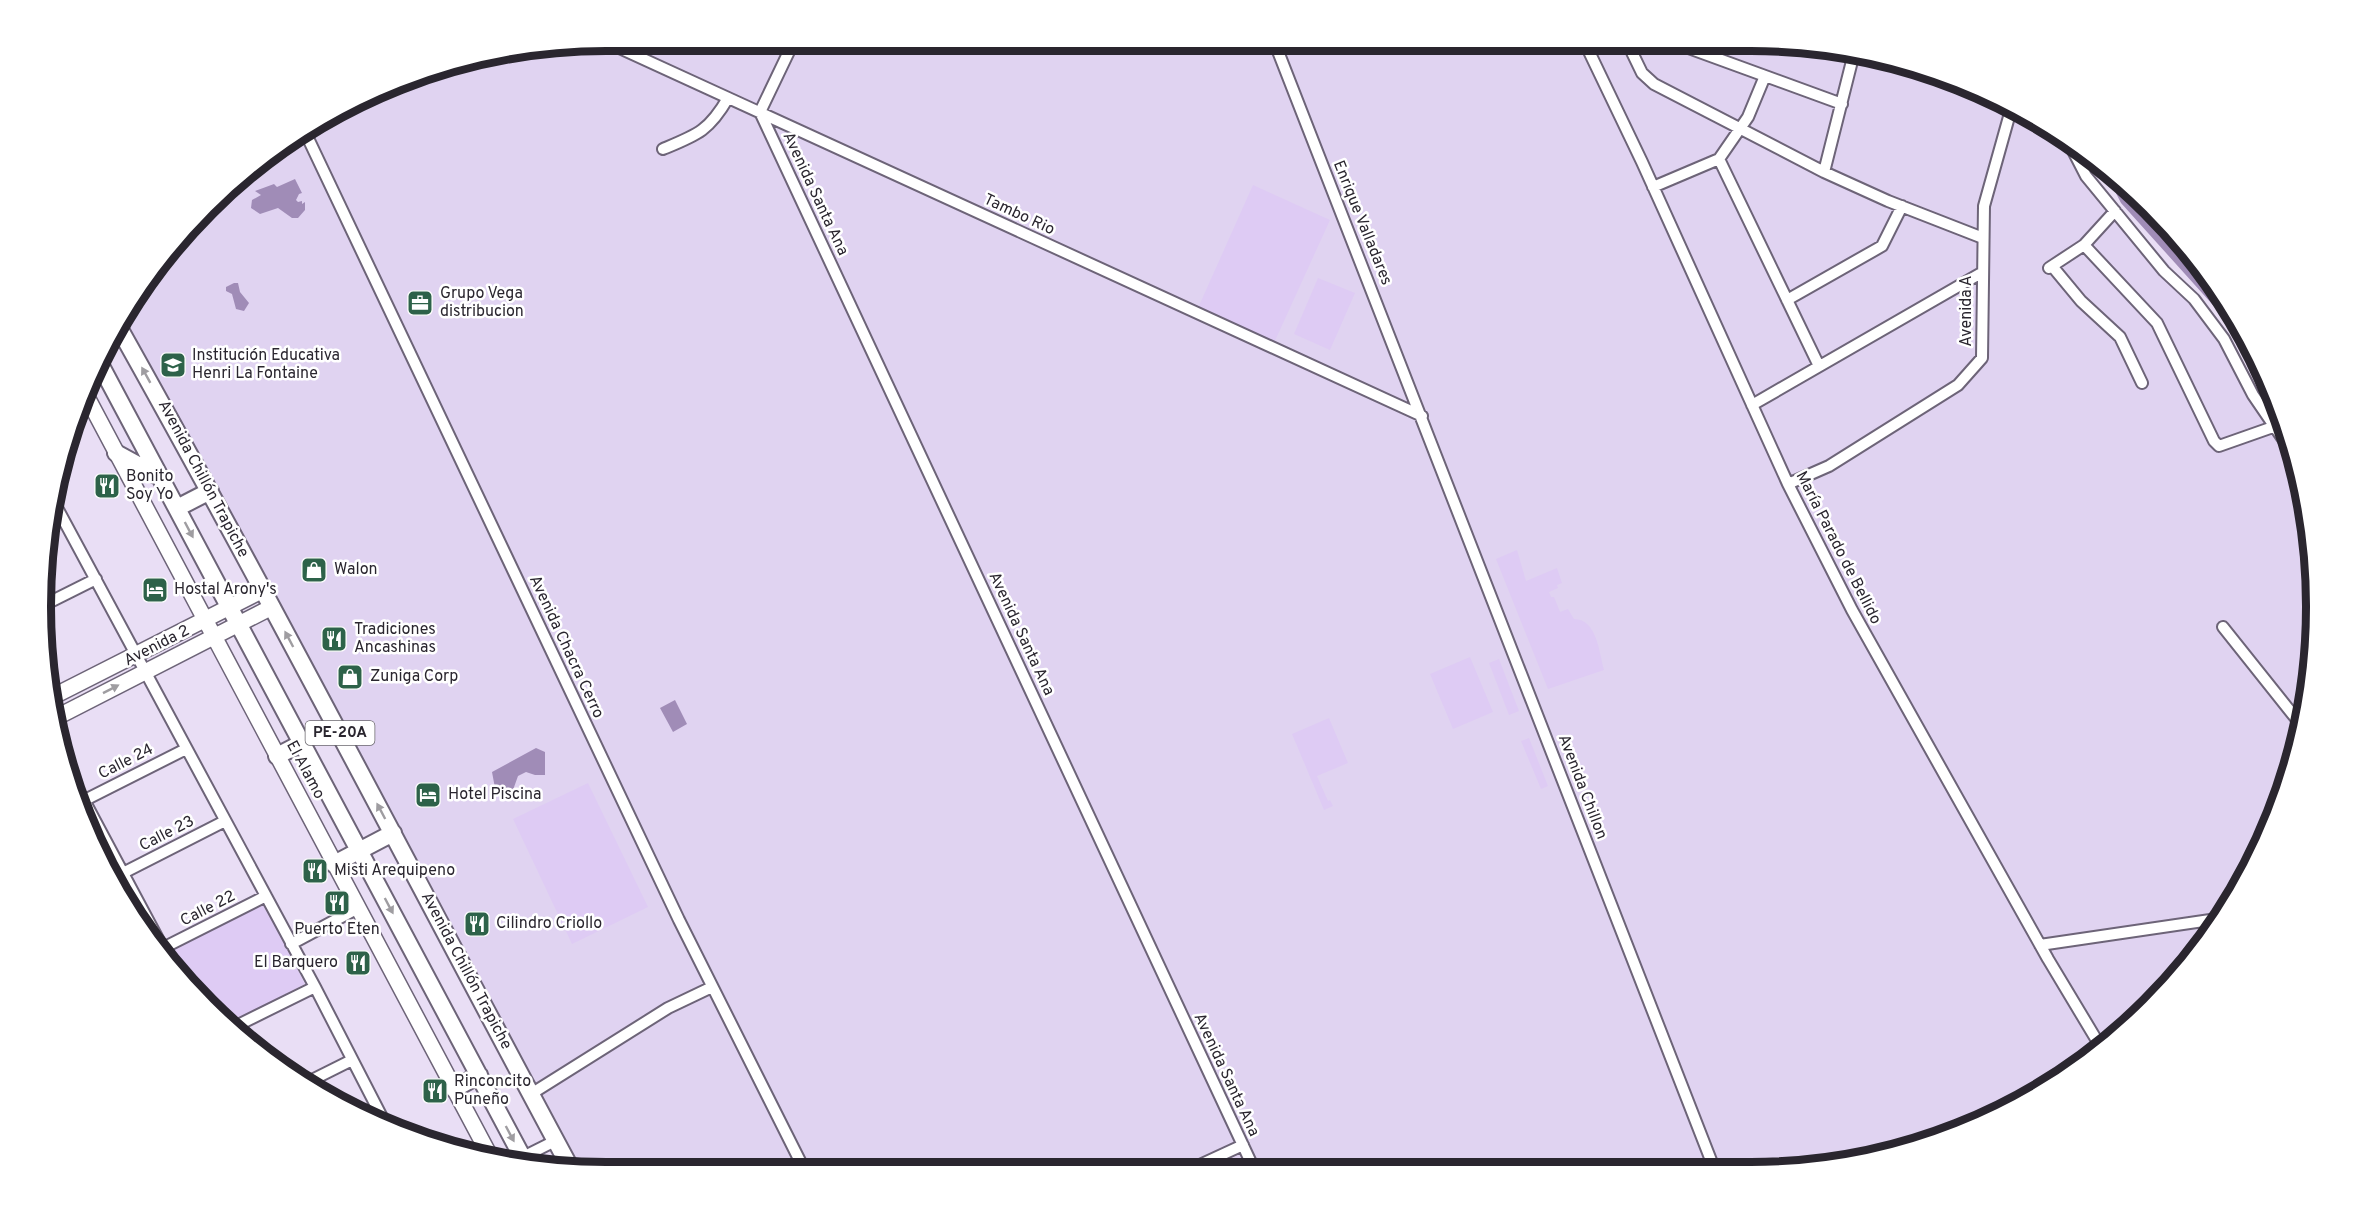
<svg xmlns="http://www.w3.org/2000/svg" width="2357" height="1213" viewBox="0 0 2357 1213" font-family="Overpass,sans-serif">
	<rect width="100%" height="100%" fill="#e9def5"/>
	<path fill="#e0d3f1" d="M606,41L1787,42L1897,60L2001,99L2074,145L2077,152L2118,207L2216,318L2249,378L2288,431L2312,533L2315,644L2297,753L2258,857L2176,979L2095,1056L1967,1130L1825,1168L583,1171L124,317L136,292L262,158L424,71Z"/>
	<path fill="#decbf4" d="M1253,185L1330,220L1274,343L1198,308Z
		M1318,278L1355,293L1330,350L1294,334Z
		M1517,550L1526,581L1557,568L1562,583L1557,585L1558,588L1549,592L1551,597H1554L1560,612L1568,609L1574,619C1597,619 1599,652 1604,670L1548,689L1496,559Z
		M1470,657L1493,712L1453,729L1430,674Z
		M1499,659L1519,711L1509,715L1489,663Z
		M1329,718L1348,763L1317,776L1328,801L1330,800L1333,806L1324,810L1292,734Z
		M1529,738L1548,786L1541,789L1521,741Z
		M588,783L648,907L572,944L513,819Z
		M263,902L305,984L230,1023L206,1006L190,987L171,950Z"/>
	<path fill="#a08cb7" d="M2100,162L2176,234L2241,324L2287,425L2290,439L2268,405L2230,324L2121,203Z
		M295,179L302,193L299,194L296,200L298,202L302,201V204L305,202V210L298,218H292L278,208L260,214L251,208L252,200L261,195L255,191L274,184L277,187Z
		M234,283H238L240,292L249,303L244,311L236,309L232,294L226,291V287Z
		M675,700L687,724L673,732L660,708Z
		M536,748L545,752V775H535L526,772L518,776L513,790L509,792L495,788L492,772Z"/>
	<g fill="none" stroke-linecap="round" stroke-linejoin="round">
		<g stroke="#6d6478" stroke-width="14">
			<path id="street" d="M604,41L1422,416
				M794,41L760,112L1254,1169
				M1274,41L1714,1168
				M1584,41L1642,162L1788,484L1852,610L2048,959L2102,1049
				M1627,42L1642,73L1654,84L1824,172L1888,201L1983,238
				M1672,42L1842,104
				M306,134L679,920L805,1171
				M2068,141L2086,176L2164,271L2194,299L2224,339L2253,395L2294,455
				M663,149C697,135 709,131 728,98
				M1719,159L1819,366
				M1824,172L1854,53
				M1653,187L1719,159L1748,117L1765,76
				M2084,245L2157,323L2214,441L2219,446L2273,427
				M2052,266L2081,301L2120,337L2142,383
				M2049,268L2084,245L2115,211
				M1787,300L1882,246L1902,206
				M1752,405L1983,272
				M1788,484L1829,466L1958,385L1982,358L1984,206L2012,106
				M55,504L315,987L386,1125
				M46,604L96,579
				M2223,627L2302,726
				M84,800L172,965
				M79,803L186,749
				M123,873L225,821
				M291,944L358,908
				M2040,945L2217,919
				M163,948L266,896
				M234,1027L315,987
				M310,1081L352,1060
				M531,1094L668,1008L712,987
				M523,1157L555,1141
				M1191,1169L1243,1145"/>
		</g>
		<g stroke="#6d6478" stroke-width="18">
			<path id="secondary" d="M88,399L491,1158
				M54,696L263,590
				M59,716L272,607"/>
		</g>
		<g stroke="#6d6478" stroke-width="20">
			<path id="primary" d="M119,328C275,606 421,890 572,1171
				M102,368L526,1164
				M116,453L160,477
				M177,508L210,491
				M277,756L302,743
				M334,864L393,833
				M454,1089L479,1075"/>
		</g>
		<use href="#street" stroke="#fff" stroke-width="10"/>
		<use href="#secondary" stroke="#fff" stroke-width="15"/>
		<use href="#primary" stroke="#fff" stroke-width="16"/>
	</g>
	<defs><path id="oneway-solid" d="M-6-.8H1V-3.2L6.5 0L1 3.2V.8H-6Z" transform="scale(1.5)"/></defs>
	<g fill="#9f9da1">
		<use href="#oneway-solid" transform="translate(146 375) rotate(-119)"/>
		<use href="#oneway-solid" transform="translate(189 530) rotate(62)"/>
		<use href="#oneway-solid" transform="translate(289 639) rotate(-118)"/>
		<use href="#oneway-solid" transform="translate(111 689) rotate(-27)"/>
		<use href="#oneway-solid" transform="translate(381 811) rotate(-118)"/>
		<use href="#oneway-solid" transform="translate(389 906) rotate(62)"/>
		<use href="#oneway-solid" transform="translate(510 1134) rotate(62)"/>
	</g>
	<defs>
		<g id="office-square" transform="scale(1.35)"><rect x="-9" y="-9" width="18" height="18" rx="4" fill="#2d6249" stroke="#fff"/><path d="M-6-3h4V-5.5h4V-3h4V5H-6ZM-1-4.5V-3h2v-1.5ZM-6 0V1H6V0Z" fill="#fff"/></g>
		<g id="school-square" transform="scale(1.35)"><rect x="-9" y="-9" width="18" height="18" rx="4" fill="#2d6249" stroke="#fff"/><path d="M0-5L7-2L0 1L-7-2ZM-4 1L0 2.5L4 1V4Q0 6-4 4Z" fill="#fff"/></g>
		<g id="restaurant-square" transform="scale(1.35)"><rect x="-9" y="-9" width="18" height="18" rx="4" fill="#2d6249" stroke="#fff"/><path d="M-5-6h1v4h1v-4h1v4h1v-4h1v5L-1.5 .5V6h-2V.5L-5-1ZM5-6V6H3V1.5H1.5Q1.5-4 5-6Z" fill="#fff"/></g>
		<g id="shop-square" transform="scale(1.35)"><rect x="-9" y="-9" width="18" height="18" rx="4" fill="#2d6249" stroke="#fff"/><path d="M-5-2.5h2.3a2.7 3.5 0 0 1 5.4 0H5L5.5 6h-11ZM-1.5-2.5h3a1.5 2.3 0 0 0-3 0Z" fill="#fff"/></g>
		<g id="hotel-square" transform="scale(1.35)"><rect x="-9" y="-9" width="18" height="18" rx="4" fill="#2d6249" stroke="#fff"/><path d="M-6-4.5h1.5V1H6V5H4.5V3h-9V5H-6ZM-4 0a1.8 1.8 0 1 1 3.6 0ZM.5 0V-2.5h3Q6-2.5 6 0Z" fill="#fff"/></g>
	</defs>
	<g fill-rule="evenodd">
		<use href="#office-square" x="420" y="303"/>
		<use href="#school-square" x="173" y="365"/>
		<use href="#restaurant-square" x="107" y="486"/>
		<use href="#shop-square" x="314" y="570"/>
		<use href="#hotel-square" x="155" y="590"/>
		<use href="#restaurant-square" x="334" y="639"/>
		<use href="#shop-square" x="350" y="677"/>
		<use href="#hotel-square" x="428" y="795"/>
		<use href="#restaurant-square" x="315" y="871"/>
		<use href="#restaurant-square" x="337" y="903"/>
		<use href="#restaurant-square" x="477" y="924"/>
		<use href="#restaurant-square" x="358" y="963"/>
		<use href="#restaurant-square" x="435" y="1091"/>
	</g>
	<g text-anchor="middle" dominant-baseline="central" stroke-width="5" stroke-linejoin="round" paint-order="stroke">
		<rect fill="#fff" stroke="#6a676d" stroke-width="1.5" x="305.5" y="721" width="69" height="24" rx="4.5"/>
		<g font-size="15" font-weight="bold" fill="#2a262f">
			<text x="340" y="733">PE-20A</text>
		</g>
		<g font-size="16" fill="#2a262f" stroke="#fff">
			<text transform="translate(815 194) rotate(65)">Avenida Santa Ana</text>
			<text transform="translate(1019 215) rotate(25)">Tambo Rio</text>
			<text transform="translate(1362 223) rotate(68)">Enrique Valladares</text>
			<text transform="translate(1967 311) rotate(-90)">Avenida A</text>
			<text transform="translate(203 479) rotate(62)">Avenida Chillón Trapiche</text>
			<text transform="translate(1838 548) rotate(63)">María Parado de Bellido</text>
			<text transform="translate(1021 634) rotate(65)">Avenida Santa Ana</text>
			<text transform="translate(157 646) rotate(-27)">Avenida 2</text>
			<text transform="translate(566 647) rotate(65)">Avenida Chacra Cerro</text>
			<text transform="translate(126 762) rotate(-27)">Calle 24</text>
			<text transform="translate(305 770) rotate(62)">El Alamo</text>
			<text transform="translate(1582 787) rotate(69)">Avenida Chillon</text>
			<text transform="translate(167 834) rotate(-27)">Calle 23</text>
			<text transform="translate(208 909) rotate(-27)">Calle 22</text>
			<text transform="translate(466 971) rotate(62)">Avenida Chillón Trapiche</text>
			<text transform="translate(1226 1075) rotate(65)">Avenida Santa Ana</text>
		</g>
		<g font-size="16" fill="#2a262f" stroke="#fff" text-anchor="start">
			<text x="440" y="294">Grupo Vega<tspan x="440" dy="18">distribucion</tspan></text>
			<text x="192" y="356">Institución Educativa<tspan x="192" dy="18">Henri La Fontaine</tspan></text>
			<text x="126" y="477">Bonito<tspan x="126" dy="18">Soy Yo</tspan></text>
			<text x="334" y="570">Walon</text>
			<text x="174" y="590">Hostal Arony's</text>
			<text x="354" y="630">Tradiciones<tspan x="354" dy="18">Ancashinas</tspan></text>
			<text x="370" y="677">Zuniga Corp</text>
			<text x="448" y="795">Hotel Piscina</text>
			<text x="334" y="871">Misti Arequipeno</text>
			<text x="496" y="924">Cilindro Criollo</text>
			<text x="337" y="930" text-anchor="middle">Puerto Eten</text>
			<text x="338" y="963" text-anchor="end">El Barquero</text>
			<text x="454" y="1082">Rinconcito<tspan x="454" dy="18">Puneño</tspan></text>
		</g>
	</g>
	<path d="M0 0H2357V1213H0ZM606 51H1751A555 555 0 0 1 2306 606V607A555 555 0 0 1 1751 1162H606A555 555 0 0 1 51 607V606A555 555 0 0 1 606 51Z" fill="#fff" fill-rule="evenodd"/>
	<path fill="none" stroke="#2a262f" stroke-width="8" d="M606 51H1751A555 555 0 0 1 2306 606V607A555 555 0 0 1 1751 1162H606A555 555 0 0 1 51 607V606A555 555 0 0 1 606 51Z"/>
</svg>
